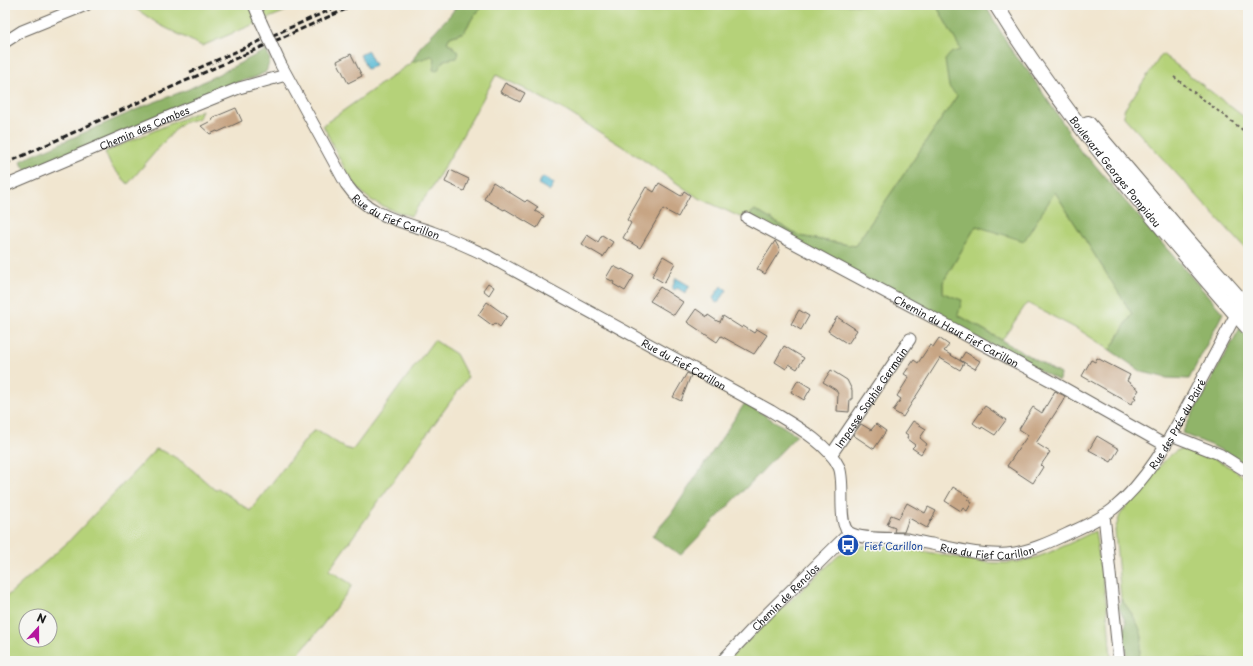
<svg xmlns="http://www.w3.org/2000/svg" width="1253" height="666" viewBox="0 0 1253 666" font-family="'Playpen Sans',sans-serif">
	<rect width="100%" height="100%" fill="#f6f6f2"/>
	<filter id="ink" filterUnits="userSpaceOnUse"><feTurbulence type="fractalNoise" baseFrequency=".025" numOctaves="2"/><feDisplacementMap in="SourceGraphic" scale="8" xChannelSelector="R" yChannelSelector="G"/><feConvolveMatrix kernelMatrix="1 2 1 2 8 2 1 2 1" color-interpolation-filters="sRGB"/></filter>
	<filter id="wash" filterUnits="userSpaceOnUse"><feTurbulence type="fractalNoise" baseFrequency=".012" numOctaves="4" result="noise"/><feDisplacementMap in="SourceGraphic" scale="16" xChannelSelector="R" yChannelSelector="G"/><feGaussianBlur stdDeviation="0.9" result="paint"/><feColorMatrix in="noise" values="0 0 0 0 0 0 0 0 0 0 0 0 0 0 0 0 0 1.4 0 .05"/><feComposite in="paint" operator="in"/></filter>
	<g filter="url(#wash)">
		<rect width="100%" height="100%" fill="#f1e6d0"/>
		<path fill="#b5d279" stroke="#68774a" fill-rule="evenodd" d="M130,5H300L202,46L160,25Z
			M484,5H936L962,51L957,96L855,246L799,236L755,210L748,216L740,217L697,197L639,157L566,111L531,92L496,75L455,149L431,189L411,216C398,212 384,208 371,200C350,186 334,147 323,125L412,62L432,55L435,59L444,60L454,47L447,42L450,37L464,32L473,17Z
			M1162,54L1248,120V251L1124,117V110Z
			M202,110L199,118L183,123L178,127L162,144L128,184L111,166L105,152Z
			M1055,192L1132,314L1110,350L1081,331L1027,303L1002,340L958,315L943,293V282L976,226Z
			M434,340L456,354L468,377L329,570L350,583L352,585L349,590L318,631L292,661H5V598L67,543L156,449C179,455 198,475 215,490L218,488L250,511L310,434L314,431H319L345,448L352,450L355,447ZM26,616H50V640H26Z
			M1184,448L1210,456L1233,469L1248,480V661H1139L1140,648L1142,637L1138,626L1132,614L1121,599L1115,530L1120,515L1137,492L1168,457L1176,451Z
			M1095,531L1107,608L1111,659L1110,661H726L838,556C849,551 861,545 873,544C881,544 890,546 897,547C932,551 972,564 1006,563C1037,562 1067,544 1095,531Z"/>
		<path fill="#90b469" stroke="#566842" d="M457,5H484L473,17L464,32L450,37L447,42L459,53L457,58L444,60L437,71L433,70L435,59L432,56L412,62L420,47L451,14Z
			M936,5H985L1012,51L1028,71L1065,126L1082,154L1090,159L1118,193L1223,313L1189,379L1167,378L1142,372L1110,350L1132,314L1055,192L1024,241L976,226L943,282V293L962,300L958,315L1060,374L1059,381L748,216L755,210L799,236L855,246L957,96L949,87L945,60L951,53L961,50Z
			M266,50L270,60L266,72L256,77L224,86L194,102L27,173L20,161L147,105L189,89Z
			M1240,328L1248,338V465L1215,447L1182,433Z
			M745,403L797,435L681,555L652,536L671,514Z
			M1121,599C1128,608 1142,627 1142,639C1141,646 1139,653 1139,661H1127L1124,633L1126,622L1119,608Z"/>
		<path fill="#56b9d4" stroke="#396a78" d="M368,51L375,65L367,69L360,55Z
			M543,177L554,183L550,191L538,184Z
			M676,278L690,286L685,293L677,288L675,290L672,288Z
			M721,286L727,290L719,302L716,303L713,298Z"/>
		<g id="blocks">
			<path fill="#c7a584" d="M351,54L362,76L348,83L337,61Z
				M505,83L525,93L520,102L500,92Z
				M236,108L242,121L218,132L217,131L210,134L201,126L213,120L212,118Z
				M450,170L469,179L464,191L445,182Z
				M493,182L525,202L527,200L538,207L535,211L544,216L537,228L505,209L504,210L484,199Z
				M659,183L681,196L684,191L690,195L678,217L663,209L640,248L623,238L631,223L627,220L646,187L654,192Z
				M587,235L598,242L602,235L613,242L603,257L581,244Z
				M775,241L780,250L765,274L757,269Z
				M663,256L675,263L664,283L652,276Z
				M613,266L621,270L622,269L634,276L625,291L613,284L614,282L606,278Z
				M488,283L494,287L489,295L483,290Z
				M660,287L683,302L674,315L650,301Z
				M487,302L507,316L500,327L495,323L493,326L478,315Z
				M696,309L707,317L708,315L717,321L720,322L723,316L742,328L743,326L754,333L757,329L767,335L754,354L721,336L717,342L687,322Z
				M799,310L809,316L801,330L791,324Z
				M837,317L857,330L848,344L828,331Z
				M939,338L949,345L944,351L964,363L960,370L940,358L903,417L893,411L901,399L897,396L909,377L904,374L914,360L918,363L930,345L933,347Z
				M784,346L804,358L797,369L789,364L786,369L775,362Z
				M965,352L980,361L975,369L960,360Z
				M1097,358L1130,375L1127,381L1139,390L1134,397L1136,398L1131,404L1082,376L1091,360L1095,362Z
				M831,370L847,380L852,390V399H850L849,412L837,411L838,394L836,390L823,382Z
				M687,373L691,375L681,401L673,397Z
				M798,380L811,388L804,400L791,392Z
				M1055,391L1065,396L1063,401L1036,443L1050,452L1041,465L1043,467L1033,483L1007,466L1028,435L1019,429L1027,416L1033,407L1042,413Z
				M985,406L1006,420L995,435L982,427L981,429L973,423Z
				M913,421L926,429L920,438L927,444L921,454L912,448L915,445L907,439L908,435L905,433Z
				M861,424L871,430L876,424L886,431L874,449L853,435Z
				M1097,436L1119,449L1111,462L1089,450Z
				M953,487L969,497L968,499L972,502L967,511L963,508L961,511L945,501Z
				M907,503L925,513L928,507L936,511L927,528L909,518L904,532H894L895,528L887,525L891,515L899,518Z"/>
		</g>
	</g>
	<g filter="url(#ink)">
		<use href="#blocks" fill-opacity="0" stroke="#67635b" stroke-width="1"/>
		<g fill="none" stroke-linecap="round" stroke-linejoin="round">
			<g stroke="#67635b" stroke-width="13">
				<g id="minor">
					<path d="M254,5L261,22"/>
					<path d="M5,42L22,31L86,5"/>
					<path id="s1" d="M281,65L346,184C367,215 399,221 432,232C451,239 468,247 486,255L771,411C792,424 828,443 839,467C846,483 836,525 850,533C862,540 892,538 906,539C915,540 923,543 932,544C956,549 983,556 1007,554C1028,552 1048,543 1067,534C1082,527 1099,520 1113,509C1148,480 1170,438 1191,399C1205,373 1219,346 1233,320"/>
					<path id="s2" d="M5,186L182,111L239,88L286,75"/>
					<path id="s3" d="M747,218L1055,383L1165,445"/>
					<path d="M1171,435L1219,454L1248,472"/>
					<path id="s4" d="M831,455L910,339"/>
					<path d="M1104,515L1119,661"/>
					<path id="s5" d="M722,661L761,620L849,533"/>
				</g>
			</g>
			<g stroke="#67635b" stroke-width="16">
				<g id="major">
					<path id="s6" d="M996,5C1042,80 1096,148 1151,215C1183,253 1215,291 1248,328"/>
					<path d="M1088,123L1186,238L1248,308"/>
				</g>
			</g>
			<path stroke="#67635b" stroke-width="2" stroke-dasharray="3 3" stroke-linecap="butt" d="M1174,77L1248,134"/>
			<use href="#minor" stroke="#fff" stroke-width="11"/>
			<use href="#major" stroke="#fff" stroke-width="14"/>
			<path stroke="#1c1c1c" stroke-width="3" stroke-dasharray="6 3" stroke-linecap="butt" d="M190,72L341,5
				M5,164L163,91L355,5"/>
			<g stroke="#67635b" stroke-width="13" stroke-linecap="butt">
				<path id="minor-bridge" d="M261,22L281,65"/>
			</g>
			<use href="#minor-bridge" stroke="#fff" stroke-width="11"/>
		</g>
	</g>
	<defs>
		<g id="bus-disc" transform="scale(1.15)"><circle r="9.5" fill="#1a4fb4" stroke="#f6f6f2"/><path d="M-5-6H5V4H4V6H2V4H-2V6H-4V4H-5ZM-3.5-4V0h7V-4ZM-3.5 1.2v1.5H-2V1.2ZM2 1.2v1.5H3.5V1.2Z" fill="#fff"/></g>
	</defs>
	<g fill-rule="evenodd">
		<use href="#bus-disc" x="848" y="545"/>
	</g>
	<g text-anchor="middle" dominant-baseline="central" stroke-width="3" stroke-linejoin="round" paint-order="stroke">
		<g font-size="10" fill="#1c1c1c" stroke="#f6f6f2">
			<text stroke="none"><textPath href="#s2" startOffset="151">Chemin des Combes</textPath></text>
			<text stroke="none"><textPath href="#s6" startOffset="205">Boulevard Georges Pompidou</textPath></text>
			<text stroke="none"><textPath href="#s1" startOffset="197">Rue du Fief Carillon</textPath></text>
			<text stroke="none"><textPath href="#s3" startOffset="238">Chemin du Haut Fief Carillon</textPath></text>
			<text stroke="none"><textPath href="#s1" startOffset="521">Rue du Fief Carillon</textPath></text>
			<text stroke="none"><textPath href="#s4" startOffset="70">Impasse Sophie Germain</textPath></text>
			<text stroke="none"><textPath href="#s1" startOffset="1160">Rue des Prés du Pairé</textPath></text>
			<text stroke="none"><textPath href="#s1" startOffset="917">Rue du Fief Carillon</textPath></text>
			<text stroke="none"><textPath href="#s5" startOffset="90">Chemin de Renclos</textPath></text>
		</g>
		<g font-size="10" fill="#164399" stroke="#f6f6f2" text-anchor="start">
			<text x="864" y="545">Fief Carillon</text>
		</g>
	</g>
	<rect width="1253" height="666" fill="none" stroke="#f6f6f2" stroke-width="20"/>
	<g transform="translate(38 628) rotate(21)"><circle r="19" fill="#f6f6f2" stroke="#9f9f9c"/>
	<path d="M0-3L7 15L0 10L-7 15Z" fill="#b5179e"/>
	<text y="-6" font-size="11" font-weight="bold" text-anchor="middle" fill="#1c1c1c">N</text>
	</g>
</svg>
